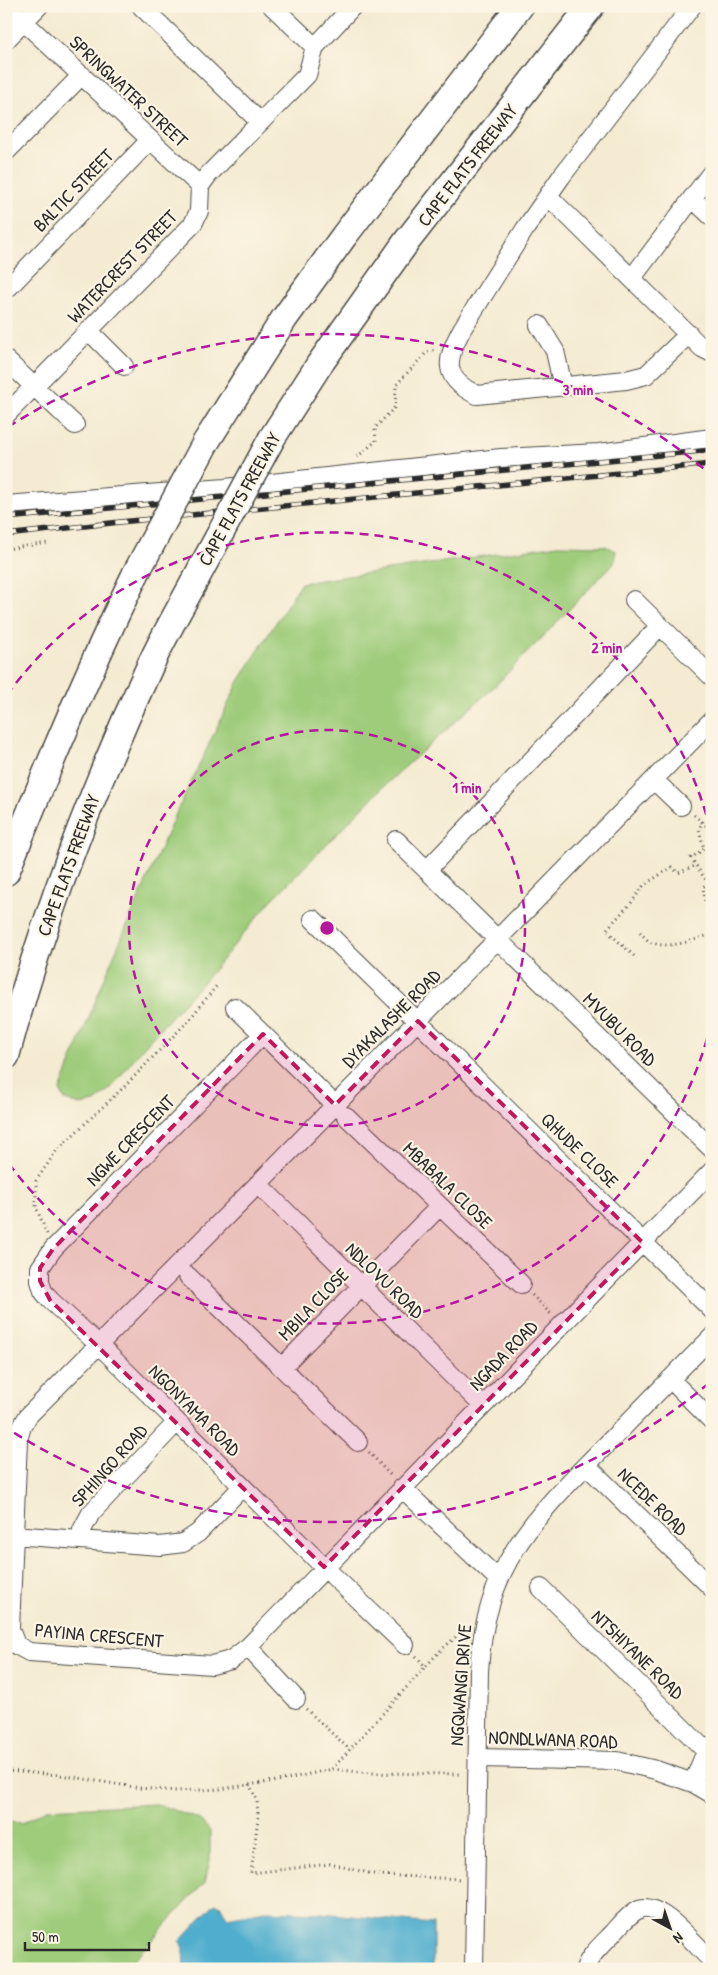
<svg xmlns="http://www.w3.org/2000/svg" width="718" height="1975" viewBox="0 0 718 1975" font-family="'Patrick Hand',sans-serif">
	<rect width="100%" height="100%" fill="#fcf5e5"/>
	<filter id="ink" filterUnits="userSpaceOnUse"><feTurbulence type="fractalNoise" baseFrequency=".02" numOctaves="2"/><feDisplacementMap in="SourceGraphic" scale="10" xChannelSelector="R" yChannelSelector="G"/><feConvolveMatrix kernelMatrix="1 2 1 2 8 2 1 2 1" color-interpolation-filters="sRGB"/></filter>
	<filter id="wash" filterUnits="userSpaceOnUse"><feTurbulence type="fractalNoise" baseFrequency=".0096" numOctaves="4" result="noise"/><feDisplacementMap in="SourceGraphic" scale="20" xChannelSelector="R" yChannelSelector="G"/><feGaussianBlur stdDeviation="1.12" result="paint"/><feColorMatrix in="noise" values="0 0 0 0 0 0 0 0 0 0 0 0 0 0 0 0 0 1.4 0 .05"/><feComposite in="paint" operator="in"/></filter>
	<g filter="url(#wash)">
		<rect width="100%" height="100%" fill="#f4ebd2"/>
		<path fill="#9ecc7a" stroke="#647c52" d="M558,545L605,546L616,551L614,563L495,686L383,787L269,903L211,973L140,1051L111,1088L95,1102L80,1105L65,1100L60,1090L109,967L172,822L239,681L301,583Z
			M157,1804L200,1820L210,1831V1859L205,1882L125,1969H6V1822L22,1823L47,1809Z"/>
		<path fill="#4faece" stroke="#3d6c7c" d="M215,1903L221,1906L227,1918L265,1911L321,1913L433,1924V1969H184L183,1947L180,1941Z"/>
	</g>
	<g filter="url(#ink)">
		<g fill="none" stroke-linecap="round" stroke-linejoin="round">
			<g stroke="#494844" stroke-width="20">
				<path id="minor" d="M7,6L200,186
					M141,6L260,122
					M272,6L315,47
					M6,40L39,6
					M6,152L82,75
					M549,197L702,348L712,353
					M692,198L712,217
					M632,278L712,172
					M6,290L150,140
					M539,325L555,351L563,387
					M89,331L124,366
					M689,334L646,375L626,380L477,395C441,378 446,359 462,329L525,229L561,177L692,6
					M6,360L75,425
					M6,415L193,224L199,211L200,186L208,175L307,75L315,47L353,6
					M6,505L225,488L501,458L599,453L712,438
					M634,600L712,677
					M712,720L258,1184L28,1416L22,1426L18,1440L10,1629L16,1645L29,1652L212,1665L231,1660L248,1647L712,1171
					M654,780L681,806
					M396,840L712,1149
					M427,870L659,627
					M313,919L712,1310
					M235,1007L335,1105
					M263,1034L53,1249L40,1268V1281L43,1291L50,1300L98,1344L324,1567L405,1645
					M346,1116L521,1284
					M258,1184L483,1406
					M188,1276L358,1442
					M282,1367L439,1207
					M670,1379L712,1421
					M586,1465L712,1588
					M402,1488L498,1579
					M13,1535L160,1546L183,1543L198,1533L242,1487
					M81,1540L82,1530L91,1513L176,1423
					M541,1588L706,1751
					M248,1647L296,1699
					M477,1758L617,1761L656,1770L693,1783L712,1794
					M693,1783L706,1751L712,1745
					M474,1969L479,1671C485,1562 536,1516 608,1443C642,1408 677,1372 712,1337
					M585,1969C589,1955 604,1943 614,1932C621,1924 629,1914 639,1909C660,1900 698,1948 712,1961"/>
			</g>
			<g stroke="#494844" stroke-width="29">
				<path id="highway" d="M272,438L319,365L407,241L591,6
					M206,442L284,319L344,236L520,6
					M6,872C46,771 88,671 136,573
					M6,1056C42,923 91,792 150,666C165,633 184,602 201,569"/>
			</g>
			<path stroke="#494844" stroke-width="3" stroke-dasharray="1 4" stroke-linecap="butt" d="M357,457L376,441L375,428L395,407L396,385L427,352L436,350
				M6,549L48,543
				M694,815L712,831
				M703,821L699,829L704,849L691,858L708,883L703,887L705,901L712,917
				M640,932C643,935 648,942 652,943C672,949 693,940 712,934
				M634,956L606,930L631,903L644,885L672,867L678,873L697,865
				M47,1234L36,1207V1181L57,1150L124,1087L189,1020L218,984
				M532,1295L551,1314
				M369,1452L392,1477
				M416,1656L426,1667
				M306,1709L350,1750
				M332,1769L438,1653L469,1625
				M6,1771L60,1775L140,1788L177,1791L220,1789L283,1780L332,1769L369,1773L462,1774
				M249,1784L257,1800L258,1818L251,1873L330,1864L378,1875L461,1879"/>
			<use href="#minor" stroke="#fff" stroke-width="18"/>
			<use href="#highway" stroke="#fff" stroke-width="26"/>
			<g stroke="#2b2b2b" stroke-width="5.5">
				<path id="rail" d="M6,518L712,450
					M6,535L120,522L712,464"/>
			</g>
			<use href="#rail" stroke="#fcf5e5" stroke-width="4" stroke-dasharray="11" stroke-linecap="butt"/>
			<g stroke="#494844" stroke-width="29" stroke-linecap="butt">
				<path id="highway-bridge" d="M201,569L272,438
					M136,573L206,442"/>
			</g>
			<use href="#highway-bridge" stroke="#fff" stroke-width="26"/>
		</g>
	</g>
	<path fill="#c2185b" fill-opacity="0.2" stroke="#c2185b" stroke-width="4" stroke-dasharray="10 6" stroke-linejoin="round" d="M418,1021L643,1243L324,1567L50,1300L40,1281V1268L53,1249L263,1034L335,1105Z"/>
	<g fill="none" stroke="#b5179e" stroke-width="2.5" stroke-dasharray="9 6">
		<circle cx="327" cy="928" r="198"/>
		<path d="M711 1024A396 396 0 0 1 7 1161M7 695A396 396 0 0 1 711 832"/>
		<path d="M709 1383A594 594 0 0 1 8 1429M8 427A594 594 0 0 1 709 473"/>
	</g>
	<g text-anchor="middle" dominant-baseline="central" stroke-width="4.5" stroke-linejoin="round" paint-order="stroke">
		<g font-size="19" fill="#2b2b2b" stroke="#fcf5e5">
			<text transform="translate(129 91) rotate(43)">SPRINGWATER STREET</text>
			<text transform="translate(467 165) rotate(-52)">CAPE FLATS FREEWAY</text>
			<text transform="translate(73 190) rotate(-46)">BALTIC STREET</text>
			<text transform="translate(122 266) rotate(-46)">WATERCREST STREET</text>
			<text transform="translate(239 499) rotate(-61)">CAPE FLATS FREEWAY</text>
			<text transform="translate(68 865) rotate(-70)">CAPE FLATS FREEWAY</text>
			<text transform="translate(391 1018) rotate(-45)">DYAKALASHE ROAD</text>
			<text transform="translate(620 1029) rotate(45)">MVUBU ROAD</text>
			<text transform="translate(130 1140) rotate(-46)">NGWE CRESCENT</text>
			<text transform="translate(580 1150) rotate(44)">QHUDE CLOSE</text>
			<text transform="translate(448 1185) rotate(44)">MBABALA CLOSE</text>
			<text transform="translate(385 1280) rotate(44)">NDLOVU ROAD</text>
			<text transform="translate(313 1304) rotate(-46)">MBILA CLOSE</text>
			<text transform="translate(503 1355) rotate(-46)">NGADA ROAD</text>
			<text transform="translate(195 1410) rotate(45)">NGONYAMA ROAD</text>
			<text transform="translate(109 1465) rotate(-48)">SPHINGO ROAD</text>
			<text transform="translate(653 1501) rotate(44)">NCEDE ROAD</text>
			<text transform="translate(99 1635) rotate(5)">PAYINA CRESCENT</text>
			<text transform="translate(638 1654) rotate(44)">NTSHIYANE ROAD</text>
			<text transform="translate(460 1685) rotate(-86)">NGQWANGI DRIVE</text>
			<text transform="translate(553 1739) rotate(2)">NONDLWANA ROAD</text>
		</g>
	</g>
	<circle cx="327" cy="928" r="8" fill="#b5179e" stroke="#fcf5e5" stroke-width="2.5"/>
	<g font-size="15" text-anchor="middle" font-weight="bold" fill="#b5179e" stroke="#fcf5e5" stroke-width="4.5" stroke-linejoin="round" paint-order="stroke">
		<text x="578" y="395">3 min</text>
		<text x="607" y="653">2 min</text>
		<text x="467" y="793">1 min</text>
	</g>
	<rect width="718" height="1975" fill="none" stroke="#fcf5e5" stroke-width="25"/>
	<g transform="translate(670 1928) rotate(140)" stroke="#fcf5e5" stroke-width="4" paint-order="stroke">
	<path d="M0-4L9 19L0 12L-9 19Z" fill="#2b2b2b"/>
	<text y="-8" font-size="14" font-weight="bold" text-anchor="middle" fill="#2b2b2b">N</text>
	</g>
	<path d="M25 1942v8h124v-8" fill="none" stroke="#2b2b2b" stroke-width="2.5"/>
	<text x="32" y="1942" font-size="15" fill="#2b2b2b" stroke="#fcf5e5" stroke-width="4" paint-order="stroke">50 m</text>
</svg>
